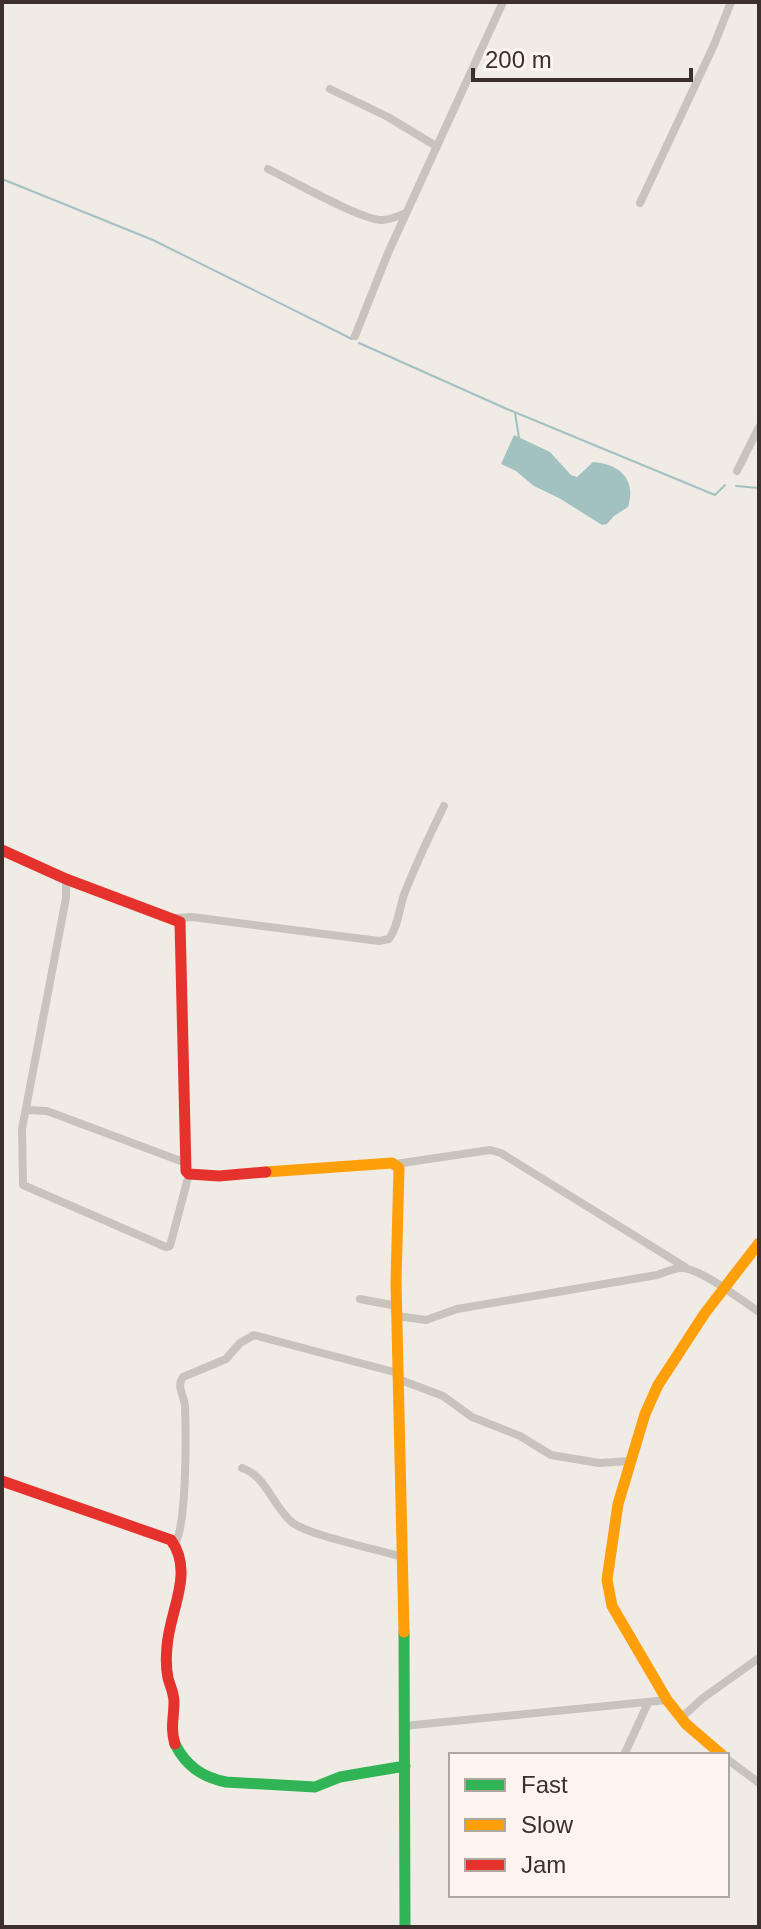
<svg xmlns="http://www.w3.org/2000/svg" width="761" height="1929" viewBox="0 0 761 1929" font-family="Helvetica,sans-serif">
	<rect width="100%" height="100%" fill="#f0ebe5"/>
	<path fill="#a1c2c1" d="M514,435L550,452L571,475L577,477L593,462C619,464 637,479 628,507L614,516L607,524L602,525L559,498L534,486L516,471L501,464Z"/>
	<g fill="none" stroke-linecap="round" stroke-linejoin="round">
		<path stroke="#a1c2c1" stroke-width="2" d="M2,179L153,240L352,339
			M359,343L507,409L715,495L725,485
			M515,413L519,438
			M736,486L759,488"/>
		<path stroke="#c9c3be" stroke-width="8" d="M330,89L388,117L436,146
			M268,169C291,180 361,220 382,220C390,220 398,216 406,213
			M640,203L714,45L731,2
			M355,336L388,253L503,2
			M737,471L759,427
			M66,879V898L22,1129L23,1185L166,1247L170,1246L189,1174
			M176,918L192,917L379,941L389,939C399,925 399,907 405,892C417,862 430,834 444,806
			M27,1110L47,1111L186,1163
			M395,1164L490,1150L501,1153L685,1267
			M360,1299L397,1306
			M397,1316L426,1320L457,1309L657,1275C664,1273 674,1268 681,1268C699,1267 744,1302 759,1312
			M398,1379L443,1396L472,1417L520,1436L551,1455L599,1463L630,1461
			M242,1468C267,1476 273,1508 293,1523C309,1535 379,1550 402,1557
			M175,1544C187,1524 186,1433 185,1406C184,1395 176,1386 183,1377L226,1359L240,1343L254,1335L398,1373
			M681,1718L703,1698L759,1658
			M404,1726L667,1700
			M624,1755L648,1703
			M727,1759L759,1783"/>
		<path stroke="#30b455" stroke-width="11" d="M404,1632L405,1927
			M175,1744C186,1766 202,1777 226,1782L315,1787L340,1777L405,1766"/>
		<path stroke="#ff9f0a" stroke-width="11" d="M266,1172L392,1163L399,1168L396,1282L404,1632
			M722,1755L686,1724L667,1700L612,1606L607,1580L618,1504L645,1414L658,1385L705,1313L759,1243"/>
		<path stroke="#e5322d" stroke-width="11" d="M2,850L66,879L180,922L186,1171L189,1174L219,1176L266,1172
			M2,1481L171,1540C195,1573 169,1611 167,1647C166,1657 166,1668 168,1678C170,1686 174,1693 174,1702C174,1718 170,1728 175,1744"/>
	</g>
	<rect width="761" height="1929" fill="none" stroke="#3b302b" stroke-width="8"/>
	<rect x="449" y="1753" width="280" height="144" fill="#fbf5ee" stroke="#aea6a0" stroke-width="2"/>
	<rect x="465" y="1779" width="40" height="12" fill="#30b455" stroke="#aea6a0" stroke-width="2"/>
	<text x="521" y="1793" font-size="24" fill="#3b302b">Fast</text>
	<rect x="465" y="1819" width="40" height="12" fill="#ff9f0a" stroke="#aea6a0" stroke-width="2"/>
	<text x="521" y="1833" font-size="24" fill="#3b302b">Slow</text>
	<rect x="465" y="1859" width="40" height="12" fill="#e5322d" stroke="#aea6a0" stroke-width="2"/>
	<text x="521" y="1873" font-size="24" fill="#3b302b">Jam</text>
	<path d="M473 68v12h218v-12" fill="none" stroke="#3b302b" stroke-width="4"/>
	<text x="485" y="68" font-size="24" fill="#3b302b" stroke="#fbf5ee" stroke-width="6" paint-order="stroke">200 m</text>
</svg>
